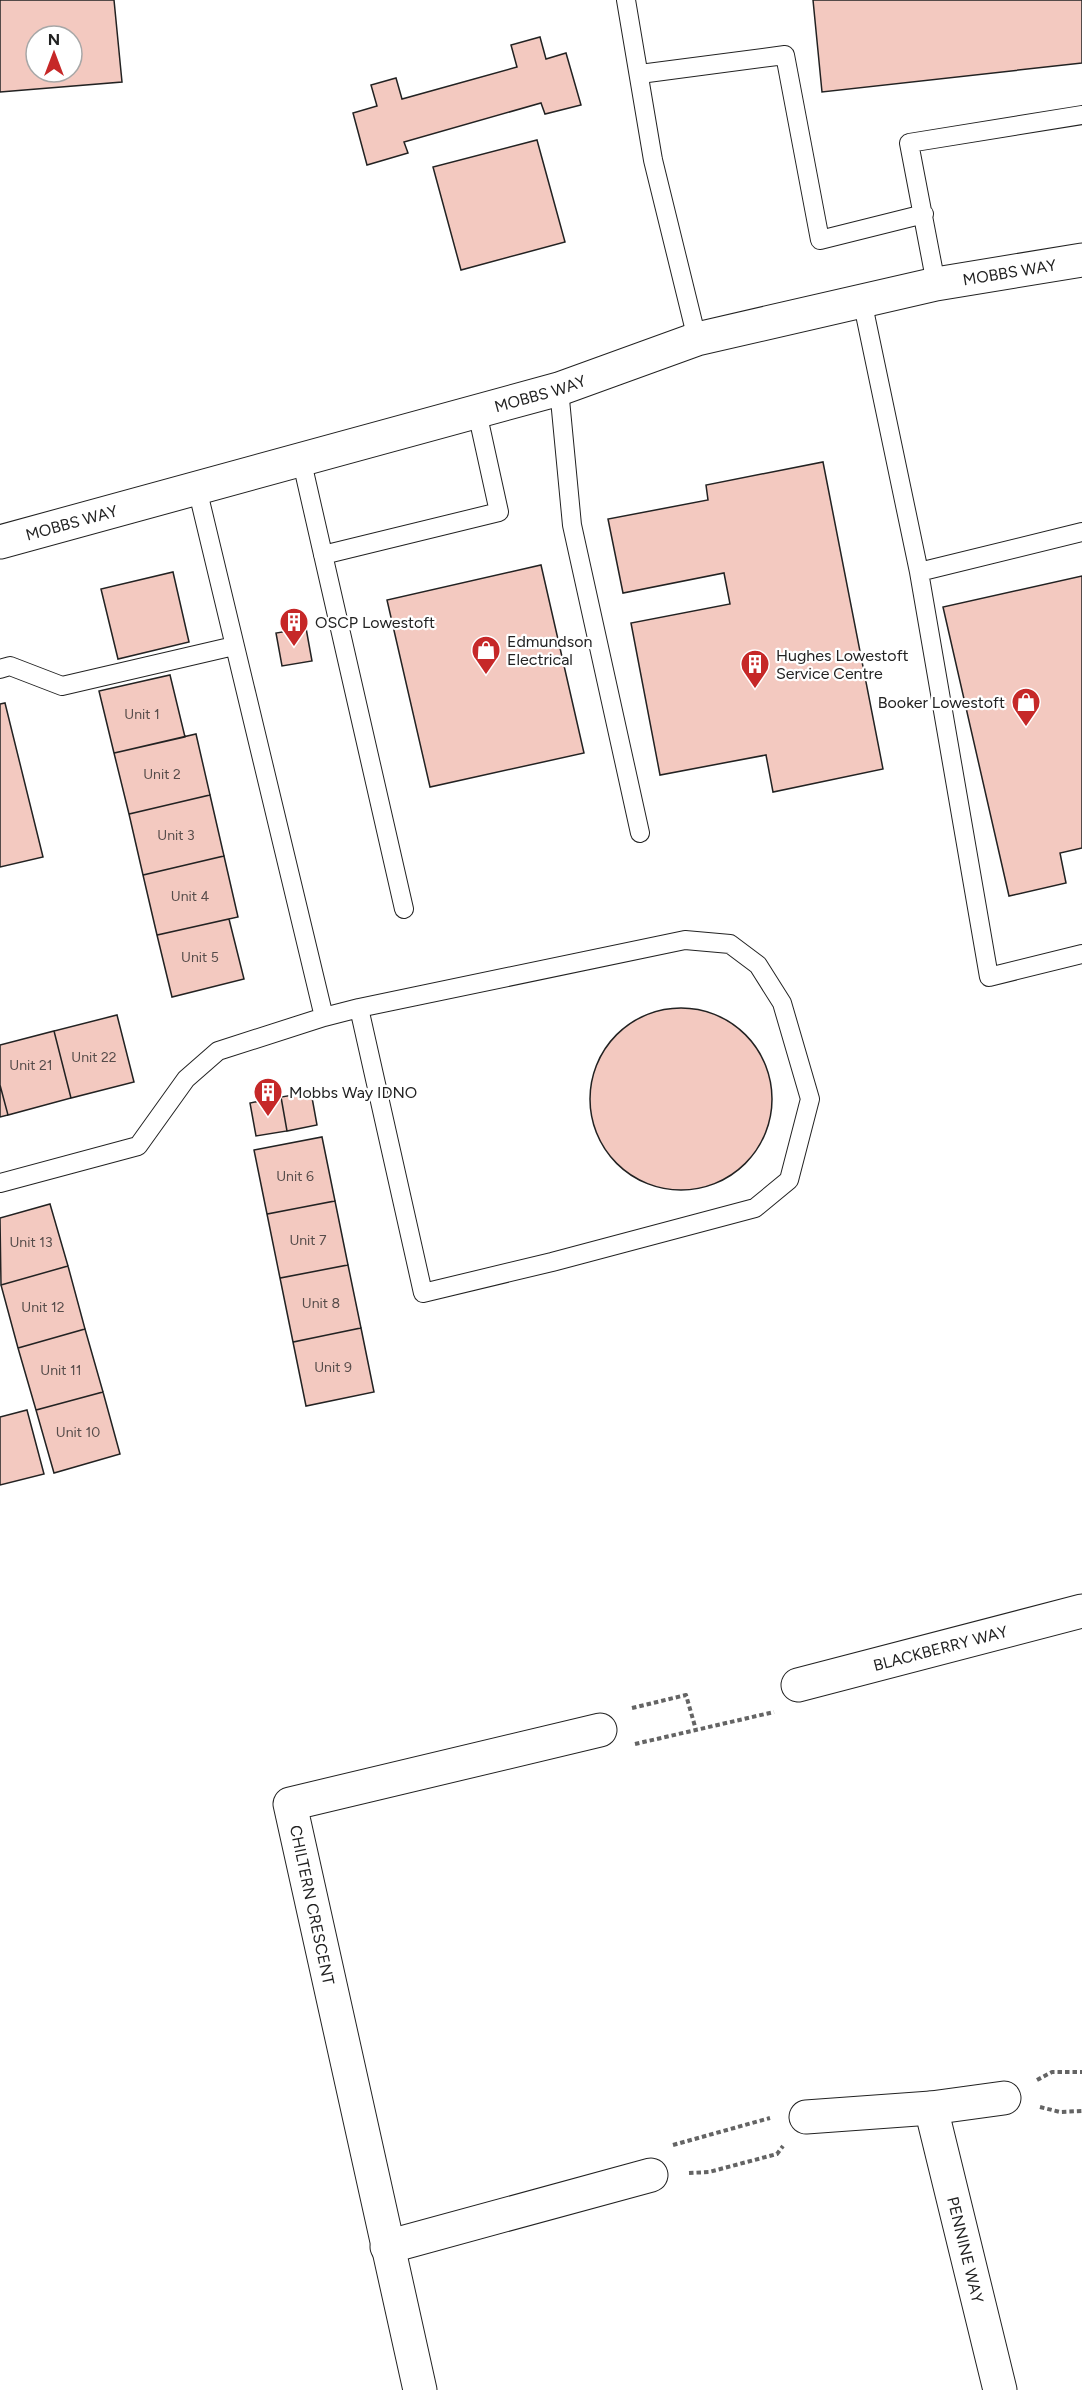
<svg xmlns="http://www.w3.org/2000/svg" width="1082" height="2390" viewBox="0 0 1082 2390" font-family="Figtree,sans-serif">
	<rect width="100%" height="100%" fill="#fff"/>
	<path fill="#f3c9c0" stroke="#222" stroke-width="1.5" fill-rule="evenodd" d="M0,0H114L122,82L0,92ZM36,36H72V72H36Z
		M813,0H1082V63L822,92Z
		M540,37L546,59L566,53L581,105L545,114L541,103L404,142L408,153L367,165L353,113L377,106L371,85L396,78L402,99L517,67L511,45Z
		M537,140L565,242L461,270L433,167Z
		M823,462L883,769L773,792L766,755L660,775L631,623L730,604L724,573L623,593L608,519L708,500L706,485Z
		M541,565L584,753L430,787L387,600Z
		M173,572L189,642L118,659L101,589Z
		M1082,576V848L1060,853L1066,883L1009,896L943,607Z
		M306,628L312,661L282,666L276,633Z
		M170,675L185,737L114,753L99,691Z
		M5,703L43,857L0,867V704Z
		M196,734L210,795L129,814L114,753Z
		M210,795L224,856L143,875L129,814Z
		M224,856L238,917L157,935L143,875Z
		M229,919L244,979L172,997L157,935Z
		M590 1099a91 91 0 1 1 182 0a91 91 0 1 1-182 0Z
		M117,1015L134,1082L71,1098L54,1031Z
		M54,1031L71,1098L8,1115L0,1085V1045Z
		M0,1085L8,1115L0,1117Z
		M311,1092L317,1125L287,1131L281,1097Z
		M281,1097L287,1131L256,1136L250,1103Z
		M322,1137L335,1201L267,1214L254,1150Z
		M335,1201L348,1265L280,1278L267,1214Z
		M50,1204L68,1266L1,1285L0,1218Z
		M348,1265L361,1328L293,1342L280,1278Z
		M68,1266L85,1329L18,1348L1,1285Z
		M361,1328L374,1392L306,1406L293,1342Z
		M85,1329L103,1392L36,1410L18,1348Z
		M103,1392L120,1454L54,1473L36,1410Z
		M27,1410L44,1474L0,1485V1417Z"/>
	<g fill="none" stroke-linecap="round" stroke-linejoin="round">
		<g stroke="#222" stroke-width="20">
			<path id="service" d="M626,0L653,160L697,339
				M640,74L785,55L820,240L924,214
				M936,284L909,143L1082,115
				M862,300L919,572L1082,532
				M559,389L572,525L640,833
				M301,458L404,909
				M197,488L324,1017L359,1008L685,940L730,944L758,965L782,1003L810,1099L789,1180L755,1208L552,1262L423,1293L359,1008
				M323,555L499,512L477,412
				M919,572L989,977L1082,954
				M0,669L10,666L62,686L234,646
				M0,1183L138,1146L186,1079L218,1051L324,1017"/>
		</g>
		<g stroke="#222" stroke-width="35">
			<g id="minor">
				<path id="s1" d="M0,542L559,389L697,339L936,284L1082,260"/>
				<path id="s2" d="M798,1685L1082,1611"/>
				<path id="s3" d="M931,2108L1000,2390"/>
				<path d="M806,2117L931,2108L1004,2098"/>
				<path d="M387,2247L651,2175"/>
				<path d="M420,2390L290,1804L600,1730"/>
			</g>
		</g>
		<path stroke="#646464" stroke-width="4" stroke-dasharray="4.5 3" stroke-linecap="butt" d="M632,1708L686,1695L696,1730
			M635,1744L774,1712
			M1037,2080L1052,2072H1082
			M1040,2107L1060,2112L1082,2111
			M673,2145L770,2118
			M689,2173L709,2172L777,2154L783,2146"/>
		<use href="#service" stroke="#fff" stroke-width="18"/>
		<use href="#minor" stroke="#fff" stroke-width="33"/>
	</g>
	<defs>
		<g id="building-pin" transform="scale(1.5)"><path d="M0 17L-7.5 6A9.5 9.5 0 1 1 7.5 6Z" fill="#c62828" stroke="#fff"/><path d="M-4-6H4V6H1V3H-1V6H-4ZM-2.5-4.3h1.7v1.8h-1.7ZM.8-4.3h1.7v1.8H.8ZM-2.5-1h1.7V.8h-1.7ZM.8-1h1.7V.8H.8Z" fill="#fff"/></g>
		<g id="shop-pin" transform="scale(1.5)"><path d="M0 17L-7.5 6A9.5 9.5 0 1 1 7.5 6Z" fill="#c62828" stroke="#fff"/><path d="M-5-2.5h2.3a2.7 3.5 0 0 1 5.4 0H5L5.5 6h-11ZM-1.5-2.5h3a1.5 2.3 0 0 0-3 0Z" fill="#fff"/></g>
	</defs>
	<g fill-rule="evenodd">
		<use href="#building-pin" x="294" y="622"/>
		<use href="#shop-pin" x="486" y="650"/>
		<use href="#building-pin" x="755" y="664"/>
		<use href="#shop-pin" x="1026" y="702"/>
		<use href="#building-pin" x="268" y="1092"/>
	</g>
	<g text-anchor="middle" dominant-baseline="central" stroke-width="4.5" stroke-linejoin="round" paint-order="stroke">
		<g font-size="14" fill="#564c4a">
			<text x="142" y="714">Unit 1</text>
			<text x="162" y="774">Unit 2</text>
			<text x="176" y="835">Unit 3</text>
			<text x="190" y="896">Unit 4</text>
			<text x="200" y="957">Unit 5</text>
			<text x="94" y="1057">Unit 22</text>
			<text x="31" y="1065">Unit 21</text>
			<text x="295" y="1176">Unit 6</text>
			<text x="308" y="1240">Unit 7</text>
			<text x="31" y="1242">Unit 13</text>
			<text x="321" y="1303">Unit 8</text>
			<text x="43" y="1307">Unit 12</text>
			<text x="333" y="1367">Unit 9</text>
			<text x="61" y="1370">Unit 11</text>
			<text x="78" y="1432">Unit 10</text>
		</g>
		<g font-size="16" fill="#222" stroke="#fff">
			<text stroke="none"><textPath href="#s1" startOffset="1046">MOBBS WAY</textPath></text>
			<text stroke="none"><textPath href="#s1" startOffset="560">MOBBS WAY</textPath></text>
			<text stroke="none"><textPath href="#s1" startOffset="74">MOBBS WAY</textPath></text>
			<text stroke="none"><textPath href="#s2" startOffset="147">BLACKBERRY WAY</textPath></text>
			<text transform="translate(312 1905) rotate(78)">CHILTERN CRESCENT</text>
			<text stroke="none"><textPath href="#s3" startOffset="146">PENNINE WAY</textPath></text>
		</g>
		<g font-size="16" fill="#222" stroke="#fff" text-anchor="start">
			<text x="315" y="622">OSCP Lowestoft</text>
			<text x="507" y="641">Edmundson<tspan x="507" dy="18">Electrical</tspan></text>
			<text x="776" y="655">Hughes Lowestoft<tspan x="776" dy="18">Service Centre</tspan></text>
			<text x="1005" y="702" text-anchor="end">Booker Lowestoft</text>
			<text x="289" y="1092">Mobbs Way IDNO</text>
		</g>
	</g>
	<g transform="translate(54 54)"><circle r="28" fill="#ffffff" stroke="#a7a7a7" stroke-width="1.5"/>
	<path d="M0-4.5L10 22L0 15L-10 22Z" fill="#c62828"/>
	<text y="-9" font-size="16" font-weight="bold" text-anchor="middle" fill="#222222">N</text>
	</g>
</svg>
